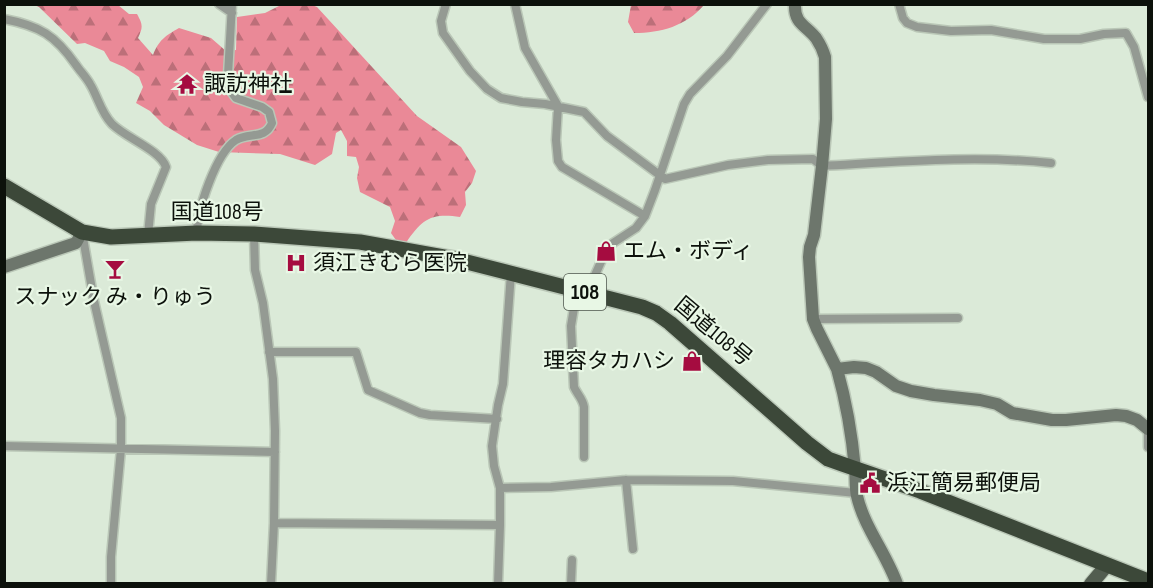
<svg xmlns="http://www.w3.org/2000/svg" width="1153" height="588" viewBox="0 0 1153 588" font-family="'Sofia Sans Condensed','Noto Sans JP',sans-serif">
	<defs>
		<pattern id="forest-firs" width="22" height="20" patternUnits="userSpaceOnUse" patternTransform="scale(1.5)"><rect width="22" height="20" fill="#ea8997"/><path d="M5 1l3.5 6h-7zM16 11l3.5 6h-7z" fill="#bc6f79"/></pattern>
	</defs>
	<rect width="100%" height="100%" fill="#dbead8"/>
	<path fill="url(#forest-firs)" d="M34,5H118L129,14H137C143,25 143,27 138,38L153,55C159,40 165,36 179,28L211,38L226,51L236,50L237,17L265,13L281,5H312L317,7L417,116L461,147L476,171L472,183L465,192L466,205L460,217C431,213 422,219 406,243H398L391,233L395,221L390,207L360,192L357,178L359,167L356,157L347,156V141L341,130L336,133L332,154L315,165L280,154L219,152L197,145L164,125L150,111L136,103L143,87L139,77L124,67L110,61L104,51L85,43L77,44L39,7Z
		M631,5V4L704,5C686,26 661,33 634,33L628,22Z"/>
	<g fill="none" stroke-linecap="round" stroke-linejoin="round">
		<g stroke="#bac7b7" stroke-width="11">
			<path id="street" d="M219,4L232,13
				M446,4L441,21L443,33L470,71L487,89L501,98L522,102L545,104L584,112L607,136L665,179L728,165L768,160L813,159L822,166C896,162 977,155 1051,163
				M515,4L525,48L558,106L556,140L558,161L562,167L645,216
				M899,4L903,18L907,23L917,27L951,31L991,30L1044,39H1080L1104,34L1126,33L1134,47L1148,97
				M4,19C40,26 55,35 76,65C80,71 86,77 90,84C98,97 101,113 112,124C126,138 160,150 166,167L151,204L148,235
				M82,232L94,301L121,418V449L111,557V584
				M197,233C197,210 216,153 236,140C250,132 265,140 272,123L269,112L262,107L236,98L230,90L228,75L232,4
				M254,234L255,270L263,303L273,379L275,431L274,523L271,584
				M577,290L571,326L574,387C577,394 583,399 584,407V457
				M587,293L604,255L613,243L636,228L645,216L655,190L684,104L690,94L727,56L767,4
				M813,319L958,318
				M269,352H356L368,390L420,413L430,415L497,419
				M1148,429V447
				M4,446L275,452
				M626,480L633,549
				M500,488L551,487L626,480L733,481L856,493
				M274,523L500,525
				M498,584L500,525V488L494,466L492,446L498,405L503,384L511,273
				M571,584L572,560"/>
		</g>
		<g stroke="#bac7b7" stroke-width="15">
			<path id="secondary" d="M795,4C794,24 806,25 816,38C820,44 823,50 825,57L826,119L822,166L814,235L810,247L809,257L813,319L817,329L837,369L854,367L866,368L876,372L896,386L911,391L934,395L980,400L997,404L1012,413L1052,420H1066L1116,415L1126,416L1137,420L1148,429
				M4,267L76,243L82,232
				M837,369C846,401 852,435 855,469C856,478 855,487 857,496C864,527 886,553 897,584"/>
		</g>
		<g stroke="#bac7b7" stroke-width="16">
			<path id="primary" d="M1091,584L1107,565"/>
		</g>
		<g stroke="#bac7b7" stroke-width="18">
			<path id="highway" d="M4,186L82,232L111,237L197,233L254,234L360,242L455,259L642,307L656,313L670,323L807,443L828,459L842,464L920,491L1148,581"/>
		</g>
		<use href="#street" stroke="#949a93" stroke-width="8"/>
		<use href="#secondary" stroke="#6d766c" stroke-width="12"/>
		<use href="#primary" stroke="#525d50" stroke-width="14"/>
		<use href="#highway" stroke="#3c4839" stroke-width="15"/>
	</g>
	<defs>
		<g id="temple-bare" transform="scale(1.62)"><path d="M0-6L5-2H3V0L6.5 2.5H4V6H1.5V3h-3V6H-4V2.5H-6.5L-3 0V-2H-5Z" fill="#a50c40" stroke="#e8f7e5" stroke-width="2.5" paint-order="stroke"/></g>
		<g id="shop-bare" transform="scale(1.62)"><path d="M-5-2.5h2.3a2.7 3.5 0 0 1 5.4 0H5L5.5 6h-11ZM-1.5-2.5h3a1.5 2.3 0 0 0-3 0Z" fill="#a50c40" stroke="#e8f7e5" stroke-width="2.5" paint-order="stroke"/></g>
		<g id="hospital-bare" transform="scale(1.62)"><path d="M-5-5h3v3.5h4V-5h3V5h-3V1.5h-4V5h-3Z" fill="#a50c40" stroke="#e8f7e5" stroke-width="2.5" paint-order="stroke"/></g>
		<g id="bar-bare" transform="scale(1.62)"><path d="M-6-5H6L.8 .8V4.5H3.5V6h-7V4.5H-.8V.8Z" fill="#a50c40" stroke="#e8f7e5" stroke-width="2.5" paint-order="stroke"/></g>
		<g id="civic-bare" transform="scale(1.62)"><path d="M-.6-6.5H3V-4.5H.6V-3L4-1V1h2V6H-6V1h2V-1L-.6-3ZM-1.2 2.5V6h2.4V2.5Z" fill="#a50c40" stroke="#e8f7e5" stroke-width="2.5" paint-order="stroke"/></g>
	</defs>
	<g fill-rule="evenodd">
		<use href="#temple-bare" x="187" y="84"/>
		<use href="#shop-bare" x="606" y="251"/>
		<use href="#hospital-bare" x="296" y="263"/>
		<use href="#bar-bare" x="115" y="269"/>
		<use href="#shop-bare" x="692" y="361"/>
		<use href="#civic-bare" x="870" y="483"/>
	</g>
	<g text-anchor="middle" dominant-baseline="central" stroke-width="4.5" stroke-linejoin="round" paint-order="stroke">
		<rect fill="#e8f7e5" stroke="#4e564c" stroke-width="1.5" x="564" y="274" width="42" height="36" rx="4.5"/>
		<g font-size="21" font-weight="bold" fill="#0c110b">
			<text x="585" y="292">108</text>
		</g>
		<g font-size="22" fill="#0c110b" stroke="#e8f7e5" text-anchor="start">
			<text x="204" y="84">諏訪神社</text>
			<text x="623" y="251">エム・ボディ</text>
			<text x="313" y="263">須江きむら医院</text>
			<text x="115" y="297" text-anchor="middle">スナック み・りゅう</text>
			<text x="675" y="361" text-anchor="end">理容タカハシ</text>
			<text x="887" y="483">浜江簡易郵便局</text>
		</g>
		<g font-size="22" fill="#0c110b" stroke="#e8f7e5">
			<text x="217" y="212">国道108号</text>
			<text transform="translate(713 332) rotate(40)">国道108号</text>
		</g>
	</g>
	<rect width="1153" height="588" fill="none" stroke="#0c110b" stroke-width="12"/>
</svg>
